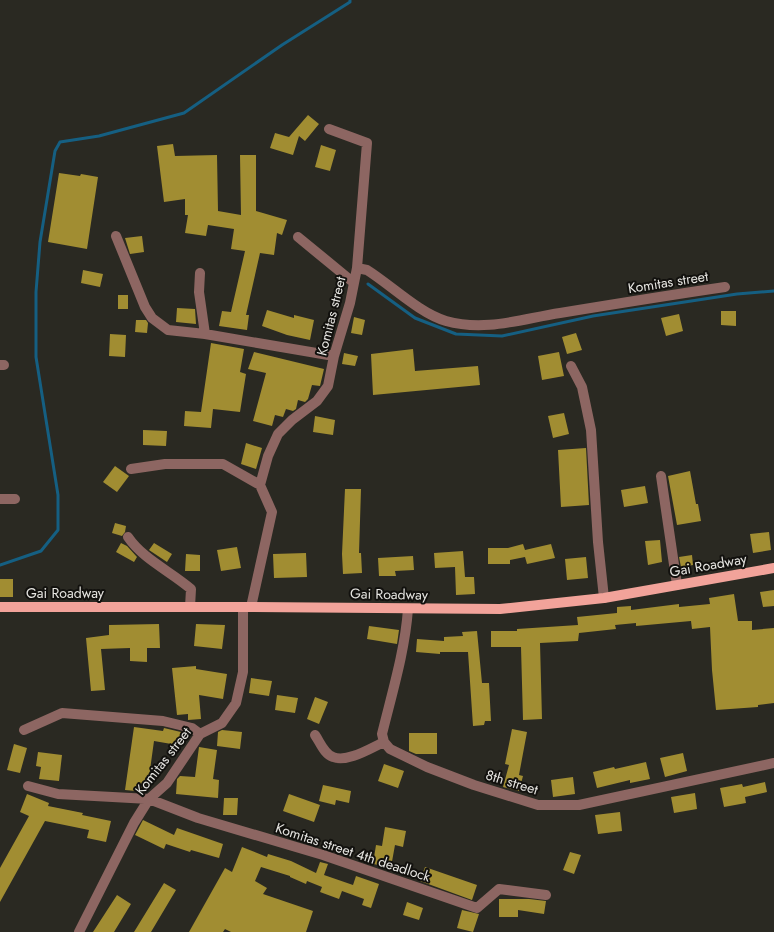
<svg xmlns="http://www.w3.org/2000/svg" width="774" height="932" viewBox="0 0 774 932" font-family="Jost,sans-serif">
	<rect width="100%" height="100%" fill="#2a2922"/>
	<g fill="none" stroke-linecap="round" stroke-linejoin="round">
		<path stroke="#155f82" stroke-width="3" d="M368,284L415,318L456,334L502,336L593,316L737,294L774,291
			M0,565L41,551L58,530V495L36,357V292L40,242L55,151L60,142L99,136L184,113L282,45L350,2V0"/>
	</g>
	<path fill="#a18d32" d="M308,115L319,124L305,141L299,136L293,155L270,148L275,133L289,137Z
		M173,144L175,156L217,155L218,211L241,215L240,155H256V211L287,220L282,235L277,233L274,255L260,253L246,315H249L247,330L219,326L222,311L231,312L245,251L231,249L234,229L208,225L206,236L185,233L188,215H185V199L164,202L157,146Z
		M321,145L336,150L330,171L315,167Z
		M59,173L80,176L81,174L98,177L87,249L48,242Z
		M142,236L144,252L130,254L125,238Z
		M83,270L103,274L100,287L81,283Z
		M118,295H128V309H118Z
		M177,308L195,309L196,324L176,322Z
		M267,310L294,318V315L314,320L310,340L287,335L262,326Z
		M721,311H736V326L721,325Z
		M679,314L683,331L666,336L661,318Z
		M354,317L365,320L362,335L351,333Z
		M136,320H146L148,323L147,333L135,332Z
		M576,333L582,350L567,354L562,337Z
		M110,334L126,335L125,357L109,356Z
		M211,343L244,349L240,372L246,374L240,412L213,409L211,428L184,426L185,411L201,412Z
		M413,349L415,371L478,366L480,385L373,395L371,354Z
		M254,352L324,369L320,386L312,385L308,399L305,402L298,400L296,409L293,411L286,409L283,417L275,415L272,426L253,421L266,373L248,369Z
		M559,352L564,376L542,380L538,356Z
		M344,353L358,356L355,366L342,364Z
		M564,413L569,434L553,438L548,416Z
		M315,416L335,420L333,435L313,432Z
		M143,430L167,431L166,446L143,445Z
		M246,443L262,448L256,469L241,464Z
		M586,448L589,505L561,507L558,450Z
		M115,466L129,476L117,492L103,482Z
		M690,471L696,504H698L701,521L677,525L668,476Z
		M645,486L648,503L624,507L621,490Z
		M345,489H361L359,553H361L362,573L343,574L342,554Z
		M115,523L126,526L125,532L122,536L112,533Z
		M769,532L771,550L753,553L750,534Z
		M660,540L662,562L648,565L645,541Z
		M121,543L127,546L137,557L134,562L116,552Z
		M154,543L172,554L167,562L149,550Z
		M523,544L525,550L551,544L555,558L527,564L525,557L510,560V564H488V548H508Z
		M237,547L241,568L221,571L217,550Z
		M463,551L465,577H474L475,594L456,595L455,567L435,568L434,553Z
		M306,553L307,577L274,578L273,554Z
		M186,554L200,555V571H185Z
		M692,555L693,565L681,567L679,557Z
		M413,556L414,570L395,571L396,576H379L378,558Z
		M586,557L588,578L567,580L565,559Z
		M0,579H13V597H0Z
		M774,590V606L763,607L760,592Z
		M734,594L738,621H752V630L774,628V703L758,705V707L716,710L712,670L710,627L692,629L691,621L636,626V623L615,625L616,629L579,633L578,641L540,643L542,719L523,720L521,647H491V631H517V629L578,625L577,617L617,613V607L631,606V610L679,604V607L710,604L709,598Z
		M159,624L160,648H147V662L130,661V648L101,649L105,690L91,691L86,638L109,635V625Z
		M196,624L225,625L222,649L194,646Z
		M369,626L399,630L397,644L367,639Z
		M477,631L482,683H489L491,721H485L484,725L473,726L468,652H440V654L416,652L417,639L444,641V637L463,636L462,632Z
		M196,666V669L227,674L223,699L199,695L201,719L188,720V714L177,715L172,668Z
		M251,678L272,681L269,696L249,693Z
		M277,695L298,698L295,713L275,710Z
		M315,697L328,702L319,724L307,719Z
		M134,727L163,731L164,728L185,733L183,746L154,741L147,792L125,790Z
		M512,729L527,732L519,775L523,776L519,791L503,787L509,765L505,764Z
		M222,730L242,732L240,749L217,746L218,732Z
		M409,733H437V754H416L409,751Z
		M14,744L27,748L20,773L7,770Z
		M199,747L217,750L213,779L219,780L218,798L176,794L177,779L180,776L195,777Z
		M38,752L62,755L59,781L39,779L41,767L36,766Z
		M683,753L687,771L665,777L660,758Z
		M646,762L650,779L630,783V780L597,788L593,772L614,767L615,769Z
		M384,764L404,771L398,788L378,781Z
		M573,777L575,794L553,797L551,780Z
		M765,782L767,792L745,797L746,803L724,807L720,788L742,784L743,787Z
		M323,785L351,791L349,803L336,800L335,805L319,801Z
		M695,793L697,809L674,813L671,797Z
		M27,794L49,803L48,806L83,813L82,815L111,821L106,842L87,838L89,830L45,821L0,902V868L29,816L20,812Z
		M289,794L320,805L314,822L283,811Z
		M224,798H238L237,815H223Z
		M620,812L622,831L598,834L595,815Z
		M143,820L174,835L177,828L223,844L219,858L191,850L190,852L166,844L164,849L135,835Z
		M385,827L406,831L403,847L395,845L391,867L373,864L376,845L382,846Z
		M242,847L267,857L268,854L291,861L316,873L320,862L328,864L324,875L353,885L356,876L379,884L371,908L362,905L364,899L342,891L339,899L320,892L322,887L307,881L306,884L290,877V876L261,867L255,881L267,888L263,894L313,911L306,932H231L225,929L223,932H189L225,868L232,872Z
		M570,852L581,855L574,874L563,870Z
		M425,867L477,885L472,900L420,881Z
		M164,883L176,890L151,932H134Z
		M117,895L131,904L114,932H93Z
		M499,899H529L546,901L544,914L518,910V917H499Z
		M407,902L423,908L419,920L403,915Z
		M462,910L479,914L473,932L457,928Z"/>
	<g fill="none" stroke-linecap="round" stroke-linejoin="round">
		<path stroke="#8d6662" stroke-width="10" d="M116,236L145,307L152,318L168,330L205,334L334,356
			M298,237L354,283
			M357,268L367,270C391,285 419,313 446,321C485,332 521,319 560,313C615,304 670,295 725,287
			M200,273L199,292L205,334
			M0,365H4
			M571,366L582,387L591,430L598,542L604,598
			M131,469L165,464H223L260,485
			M661,476L677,585
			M0,499H15
			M128,537C143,559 170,571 191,589L190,607
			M251,607L272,512L260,485L268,456L278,434L292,420L317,401L328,386L334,356L350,303L357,268L367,143L329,129
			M408,609C405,651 392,693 382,734L384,742L390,749L427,767L474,785L538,805H579L774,763
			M24,730L62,713L163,721L192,728L200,734
			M315,735C320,742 324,754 333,757C347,763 371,748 384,742
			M28,786L58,794L149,799L198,818L323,855L477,908L499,889L546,895
			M79,932L134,823L149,799L167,783L200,734L222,723L236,703L243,672V607"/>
		<path stroke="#f2a39a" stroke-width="10" d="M0,607H251L500,609L604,598L774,568"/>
	</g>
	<g text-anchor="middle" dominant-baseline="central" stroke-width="4" stroke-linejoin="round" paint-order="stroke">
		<g font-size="14" fill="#e6e5e1" stroke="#12110e">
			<text transform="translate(668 282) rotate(-9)">Komitas street</text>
			<text transform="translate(331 316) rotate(-76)">Komitas street</text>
			<text transform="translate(708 565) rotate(-10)">Gai Roadway</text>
			<text x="65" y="593">Gai Roadway</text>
			<text transform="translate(389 594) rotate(1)">Gai Roadway</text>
			<text transform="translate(163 761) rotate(-52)">Komitas street</text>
			<text transform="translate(512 782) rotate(17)">8th street</text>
			<text transform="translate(353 852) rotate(18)">Komitas street 4th deadlock</text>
		</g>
	</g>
</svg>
